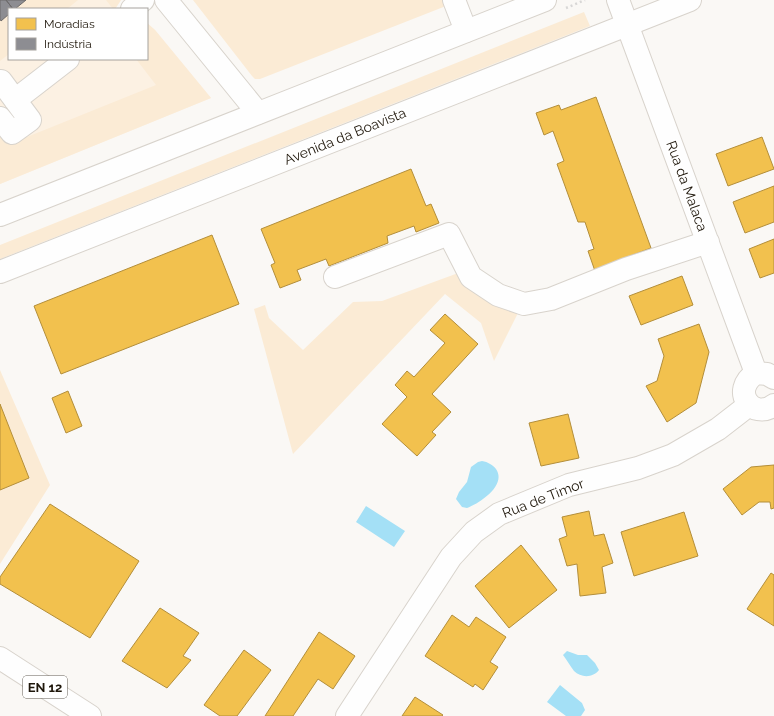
<svg xmlns="http://www.w3.org/2000/svg" width="774" height="716" viewBox="0 0 774 716" font-family="Raleway,sans-serif">
	<rect width="100%" height="100%" fill="#faf8f5"/>
	<path fill="#fcf1e3" d="M26,0H121L115,9H15Z
		M9,14V59H147V23L155,30L211,98L0,184V22Z"/>
	<path fill="#fbebd5" d="M26,0H78L67,9H15Z
		M106,0H121L115,9H113Z
		M193,0H444L446,6L260,79H255L252,76Z
		M584,12L590,26L0,259V245Z
		M9,14V54L0,61V19L1,20Z
		M147,23L155,30L211,98L0,184V138L12,140L22,139L156,85L136,59H147Z
		M461,272L518,313L494,361L481,323L445,294L293,454L254,309L265,305L269,318L303,350L353,302L382,301Z
		M0,370L50,485L0,564Z"/>
	<path fill="#a4e0f6" d="M482,461C488,462 493,465 496,469C507,485 480,503 467,508L462,507L456,499L459,492L467,482L471,467L478,462Z
		M366,506L405,531L394,547L356,522Z
		M567,651L578,655H587L595,663L599,670C593,678 581,678 574,671C570,666 567,660 563,655Z
		M560,685L582,703L585,710L581,716H566L547,702Z"/>
	<path fill="#f2c14e" stroke="#b38e3a" d="M596,97L651,248L614,262L616,267L596,274L588,251L594,249L585,222H578L557,164L564,161L553,131L544,135L536,113L559,105L561,110Z
		M762,137L774,169L728,186L716,154Z
		M411,169L426,206L431,204L439,223L416,232L414,226L387,236L388,243L329,266L326,259L297,270L301,280L280,288L271,265L275,263L261,229Z
		M774,186V222L745,233L733,202Z
		M212,235L239,304L61,374L34,306Z
		M774,239V273L760,278L749,249Z
		M682,276L693,305L641,325L629,296Z
		M445,314L478,344L432,394L451,412L432,432L436,435L417,456L382,424L407,397L395,385L407,371L414,377L445,343L430,330Z
		M699,324L709,352L696,403L667,422L646,386L657,381L664,356L658,339Z
		M68,391L82,426L66,433L52,398Z
		M0,404L29,478L0,490Z
		M568,414L579,458L541,466L529,423Z
		M774,465V508L771,509L770,502H759L742,515L723,489L751,467Z
		M50,504L139,561L90,638L0,584V577Z
		M589,511L594,536L604,534L613,563L602,567L606,593L580,596L577,564L567,566L559,539L567,536L562,517Z
		M684,512L698,556L634,576L621,532Z
		M521,545L557,590L509,628L475,586Z
		M771,573L774,575V626L747,609Z
		M160,608L199,633L183,656L191,660L167,688L122,661Z
		M452,615L469,627L476,617L506,637L490,662L498,667L483,690L475,684L473,687L425,656Z
		M319,632L355,656L333,689L318,679L293,716H265Z
		M244,650L271,670L237,716H220L204,705Z
		M415,697L443,715L442,716H402Z"/>
	<path fill="#8d8d92" stroke="#6c6a6a" d="M0,0H6L13,9H9V14L1,21L0,19Z
		M6,0H26L15,9H13Z"/>
	<g fill="none" stroke-linecap="round" stroke-linejoin="round">
		<g stroke="#d8d3cc" stroke-width="24">
			<path id="minor" d="M166,0L258,113
				M454,0L466,31
				M618,0L756,373
				M132,9L143,0
				M0,82L1,81L30,120L12,133L0,118
				M15,100L68,59
				M335,277L449,234L471,277L498,295L524,304L551,299L626,269L708,242
				M774,378L767,374L756,373C729,391 753,421 774,405
				M347,716L451,557L474,532L499,514L569,485L638,468L673,455L718,429L749,405"/>
		</g>
		<g stroke="#d8d3cc" stroke-width="24">
			<path id="major" d="M0,215L545,0
				M0,272L690,0
				M0,658L90,716"/>
		</g>
		<path stroke="#d8d7d6" stroke-width="2.5" stroke-dasharray="2 3" stroke-linecap="butt" d="M566,8L585,0"/>
		<use href="#minor" stroke="#fefefe" stroke-width="22"/>
		<use href="#major" stroke="#fefefe" stroke-width="22"/>
	</g>
	<g text-anchor="middle" dominant-baseline="central" stroke-width="4" stroke-linejoin="round" paint-order="stroke">
		<rect fill="#fff" stroke="#625d54" stroke-width="1" x="23" y="676" width="44" height="22" rx="3"/>
		<g font-size="13" font-weight="bold" fill="#1f170b">
			<text x="45" y="687">EN 12</text>
		</g>
		<g font-size="14" fill="#1f170b" stroke="#fff">
			<text transform="translate(345 136) rotate(-22)">Avenida da Boavista</text>
			<text transform="translate(687 186) rotate(70)">Rua da Malaca</text>
			<text transform="translate(543 498) rotate(-21)">Rua de Timor</text>
		</g>
	</g>
	<rect x="8" y="8" width="140" height="52" fill="#ffffff" stroke="#a5a29d"/>
	<rect x="16" y="18" width="20" height="12" fill="#f2c14e" stroke="#a5a29d"/>
	<text x="44" y="28" font-size="12" fill="#1f170b">Moradias</text>
	<rect x="16" y="38" width="20" height="12" fill="#8d8d92" stroke="#a5a29d"/>
	<text x="44" y="48" font-size="12" fill="#1f170b">Indústria</text>
</svg>
